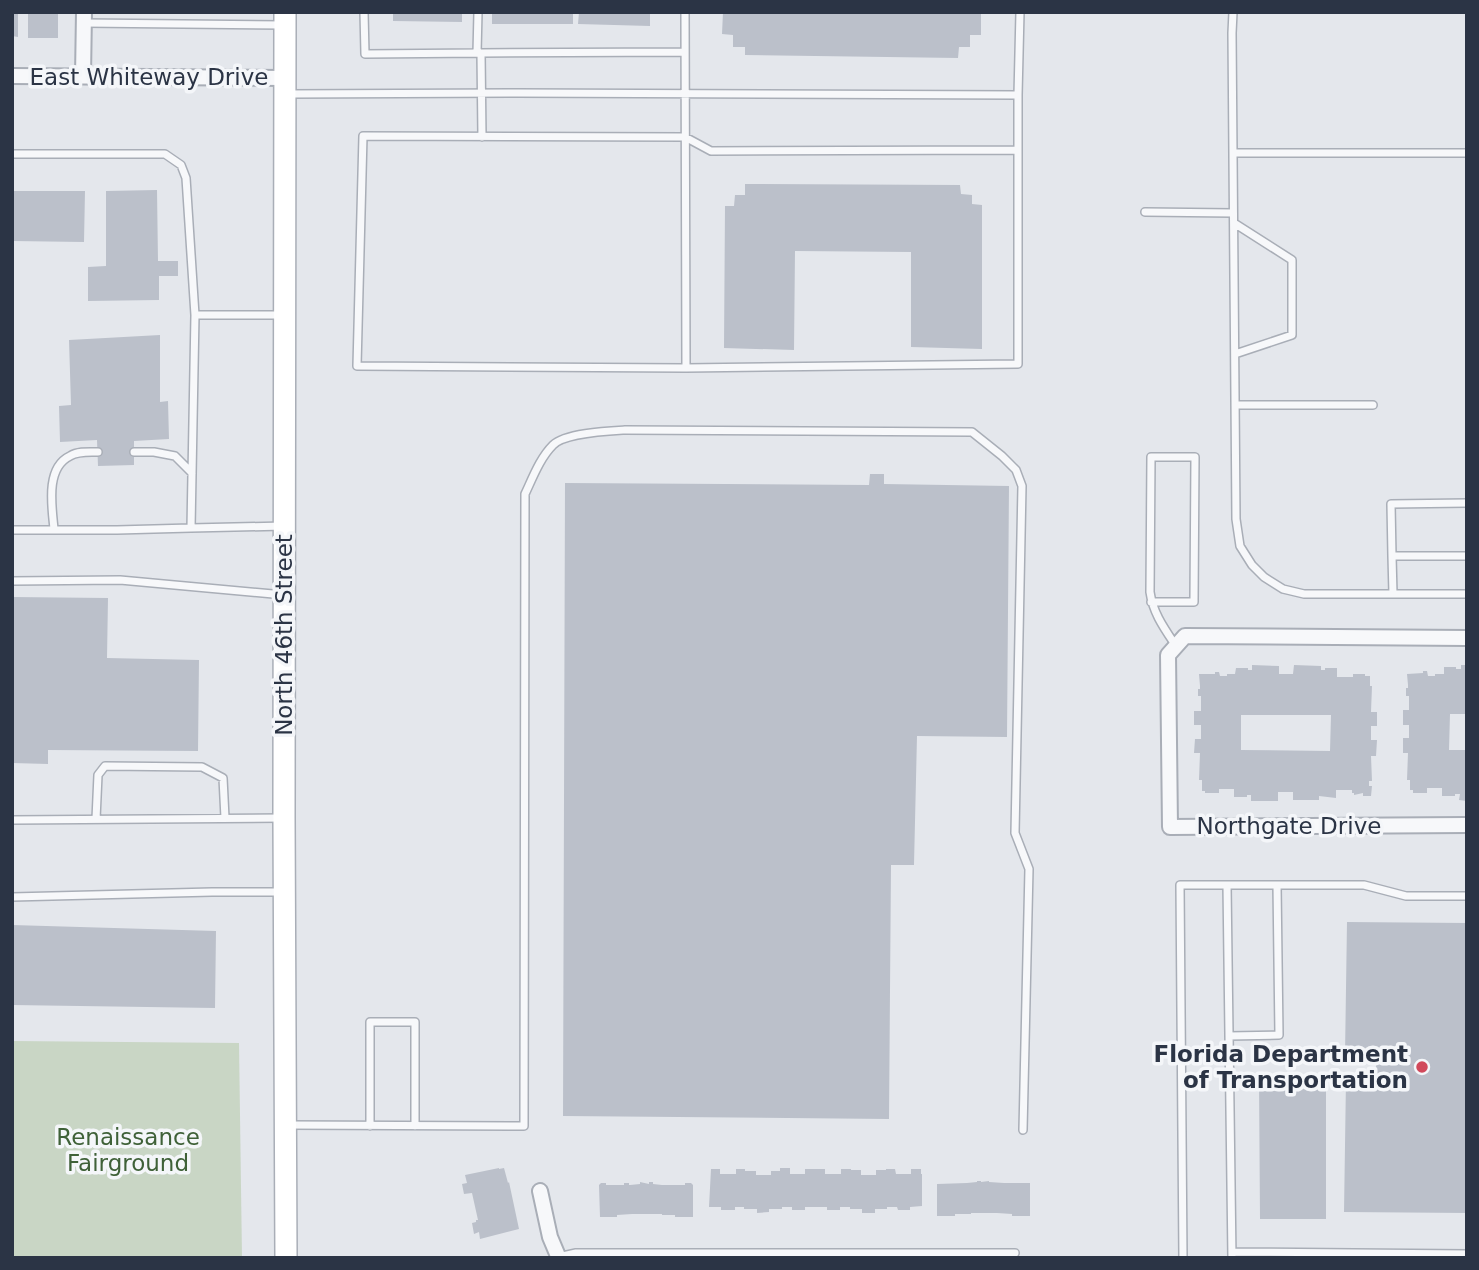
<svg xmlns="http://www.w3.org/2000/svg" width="1479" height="1270" viewBox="0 0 1479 1270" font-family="'DejaVu Sans',sans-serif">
	<rect width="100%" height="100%" fill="#e4e7ec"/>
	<path fill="#c9d6c5" d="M12,1041L239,1043L242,1258H12Z"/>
	<path fill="#bbc0ca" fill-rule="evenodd" d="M12,12H18V37L12,36Z
		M28,12H58V38H28Z
		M393,12H462V22L393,21Z
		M492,12H573V24H492Z
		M579,12H650V26L578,24Z
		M723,12H981V35H970V47H959L958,58L745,55V47H733V35L722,34Z
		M745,184L960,185L961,194L972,195V204L982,205V349L911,347V252L795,251L794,350L724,348L725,206H734L735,195H745Z
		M157,190L158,261H178V276H159V300L88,301V267L106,266V191Z
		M12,191H85L84,242L12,241Z
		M160,335V402L168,401L169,439L134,441V465L98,466L97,440L60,442L59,406L71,405L69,340Z
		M870,474H884V484L1009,486L1007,737L917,736L914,865H891L889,1119L563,1116L565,483L869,485Z
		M12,597L108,598L107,658L199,660L198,751L48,750V764L12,763Z
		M1252,665L1279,666V674H1293L1294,665L1321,666V670H1325V668H1337V677H1353V674H1365V676H1370V686H1372L1371,712H1377V726H1371V740H1377L1376,756H1371L1372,781H1369V786H1372L1371,796H1363V793L1354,795V793H1352V790H1336V798L1319,796V800H1293V792H1278V801H1251V795H1247V797H1234V789H1219V793H1205V791H1202V780H1199L1200,753H1194L1195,739H1201V725H1194V711H1201V696H1198V689H1200V686L1199,674H1215V672H1219L1220,676H1227V674H1235L1236,668H1248V670H1252ZM1241,715H1331L1330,751L1241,750Z
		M1461,665H1467V714H1450L1449,750H1467V801L1459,800L1460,794H1455V796H1442V788H1427V793H1413V790H1410V780H1407L1408,753H1403V738H1409V725H1403V710H1409V696H1406V688H1408V685L1407,674L1423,673V671H1427L1428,676H1435V674H1444V667H1456V669H1461Z
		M1347,922L1467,923V1213L1344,1212L1346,1079H1376V1055H1345Z
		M12,925L216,931L215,1008L12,1005Z
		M1259,1079H1326V1219H1260Z
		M499,1168V1169L504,1168L508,1183L509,1182L519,1229L480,1239L479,1232L474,1234L472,1223L476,1222V1220H478L472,1193L464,1194L462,1184L467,1183L465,1175Z
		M780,1168H790V1174H805V1169H825V1174H841V1169H851V1170H861V1175H876V1170H886V1169H895L896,1174H911V1169H921V1174H922V1206L910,1207V1210H898L897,1207H887V1209H875V1213H862V1209H850V1207H840V1210H827V1207H805V1210H792V1207H782V1209H769V1212L757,1213V1209H744V1207H735V1210H721V1207H709L711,1169H720V1174H736V1169H745V1171H756V1175H771V1171H780Z
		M977,1181H981V1182L989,1181V1182L1004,1183H1030V1216H1012V1214L997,1213H971V1214H955V1216H937V1184L967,1183L977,1182Z
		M640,1182L649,1184V1182H653V1184L662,1185H685V1183H691L693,1185V1217H675V1215H662V1214H632L617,1215V1217H600L599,1185L601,1183H606V1185H624V1183H629V1185H630L640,1184Z"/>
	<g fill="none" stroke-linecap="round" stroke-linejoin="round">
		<g stroke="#a9aeb7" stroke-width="10">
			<path id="lane" d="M364,12L365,54L481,53L482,137
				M685,12C685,131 685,250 686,368L357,366L363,136L685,137L711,151L1018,150
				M1233,12L1232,33L1236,519L1240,546L1252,565L1264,577L1283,589L1304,594H1467
				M84,23L284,25
				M477,53L478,12
				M481,53L685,52
				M289,94L517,93L1018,95L1020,12
				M1233,153H1467
				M12,154H165L181,165L186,178L195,315
				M1145,212L1233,213
				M1234,223L1292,260V335L1235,354
				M686,368L1018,364V95
				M1235,405H1373
				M134,452H154L175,456L192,473
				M284,526L191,528L195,315H284
				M54,529C52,507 45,468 70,456C78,451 89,452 98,452
				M12,530H117L191,528
				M1392,556L1391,504L1467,503
				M12,581L120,580L284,595
				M1393,594L1392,556H1467
				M1151,602H1194L1195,457H1151L1150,592C1153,613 1164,628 1176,646
				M96,819L98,775L105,766L202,767L223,778L225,818
				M12,820L283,818
				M1227,885L1232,1258
				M12,897L212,892H281
				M1229,1036L1279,1035L1277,885
				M289,1125L524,1126L525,494C533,477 540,458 553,445C565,433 608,431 625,430L972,432L1002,456L1016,470L1022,486L1015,833L1029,869L1023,1130
				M370,1126V1022H415V1126
				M1232,1252L1467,1254
				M558,1257L576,1253H882
				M882,1257V1253H1015
				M1183,1258L1180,885H1364L1406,896H1467"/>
		</g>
		<g stroke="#a9aeb7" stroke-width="18">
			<path id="street" d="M12,76L285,78
				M83,76L84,12
				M1467,638L1185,636L1168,655L1170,827L1467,825
				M540,1191L550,1237L558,1256"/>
		</g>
		<g stroke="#a9aeb7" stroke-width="24">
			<path id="secondary" d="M285,12L284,818L286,1258"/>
		</g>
		<use href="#lane" stroke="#f7f8fa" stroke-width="7"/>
		<use href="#street" stroke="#f7f8fa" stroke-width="14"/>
		<use href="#secondary" stroke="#fff" stroke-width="21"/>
	</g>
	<circle fill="#d1495b" stroke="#f4f6f9" stroke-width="2.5" cx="1422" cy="1067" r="7"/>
	<g text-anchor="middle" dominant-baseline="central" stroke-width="7" stroke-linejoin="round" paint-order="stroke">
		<g font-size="23" fill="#2b3445" stroke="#f4f6f9">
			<text x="149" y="77">East Whiteway Drive</text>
			<text transform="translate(284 635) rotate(-90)">North 46th Street</text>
			<text x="1289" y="826">Northgate Drive</text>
		</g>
		<g font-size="23" font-weight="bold" fill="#2b3445" stroke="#f4f6f9" text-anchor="end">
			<text x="1408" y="1054">Florida Department<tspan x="1408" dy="26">of Transportation</tspan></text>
		</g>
		<g font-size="23" fill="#3f6138" stroke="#f4f6f9">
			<text x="128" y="1137">Renaissance<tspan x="128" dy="26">Fairground</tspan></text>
		</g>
	</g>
	<rect width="1479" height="1270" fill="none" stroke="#2b3445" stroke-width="28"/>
</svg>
